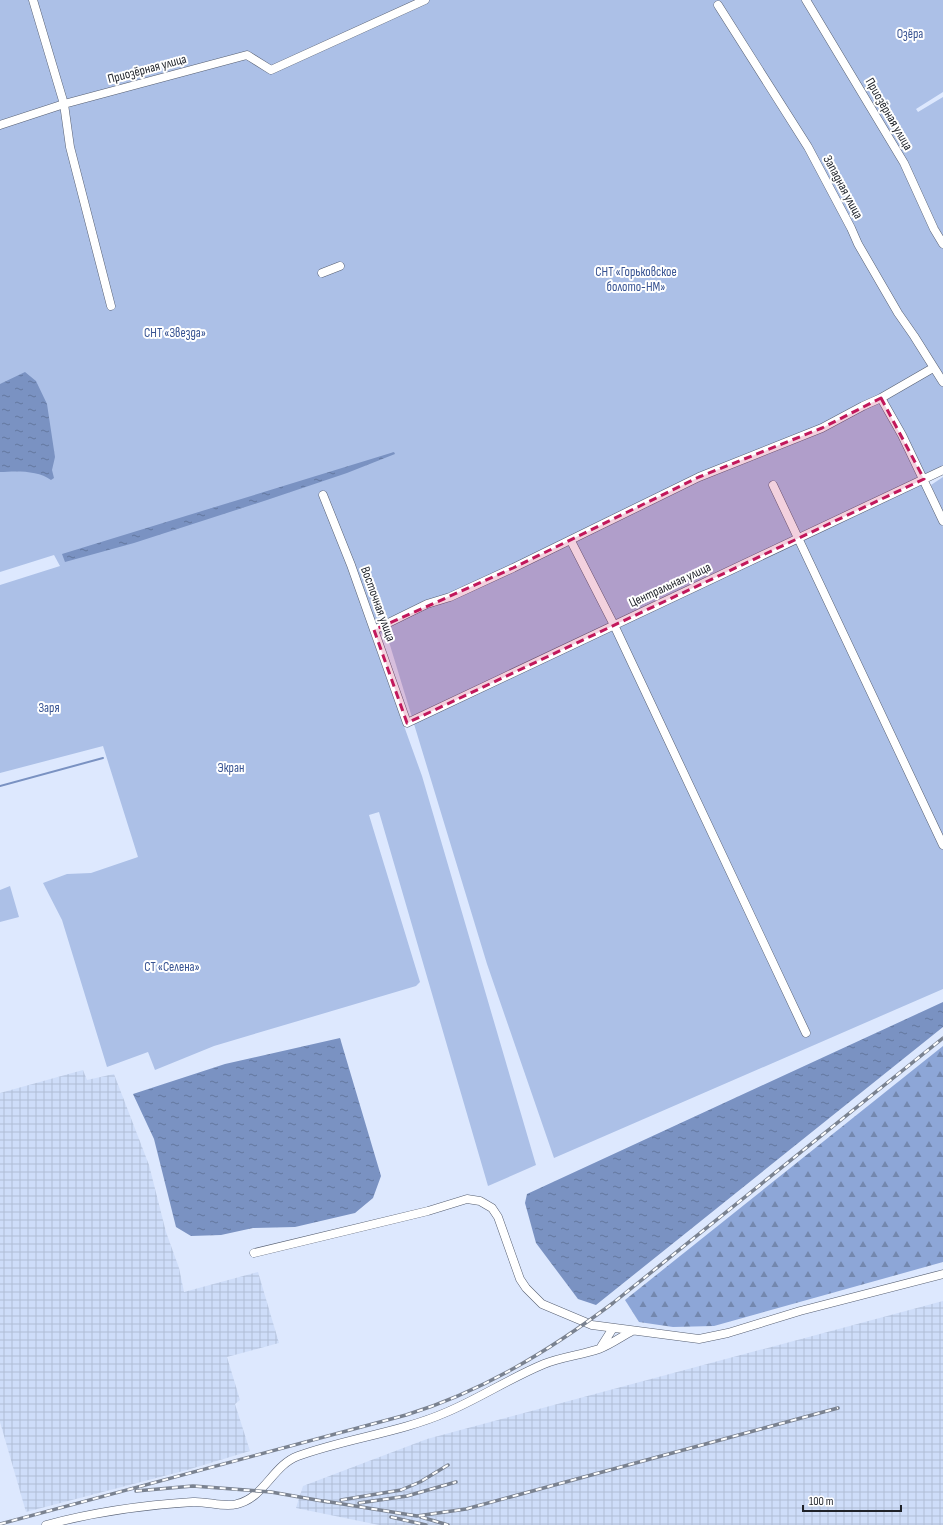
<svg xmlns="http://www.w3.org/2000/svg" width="943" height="1525" viewBox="0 0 943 1525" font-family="'Sofia Sans Condensed',sans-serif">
	<defs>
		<pattern id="industrial-grid" width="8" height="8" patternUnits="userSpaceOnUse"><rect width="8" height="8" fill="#ceddf9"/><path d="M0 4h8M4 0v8" fill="none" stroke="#b0bdd5"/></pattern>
		<pattern id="forest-firs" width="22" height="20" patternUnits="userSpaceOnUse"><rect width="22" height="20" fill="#8da6d7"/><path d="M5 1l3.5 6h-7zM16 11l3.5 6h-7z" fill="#7387ae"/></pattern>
		<pattern id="water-ripples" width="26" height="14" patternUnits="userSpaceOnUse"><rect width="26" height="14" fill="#7a92c2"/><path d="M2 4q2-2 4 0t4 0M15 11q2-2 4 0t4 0" fill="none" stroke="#63779e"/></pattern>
	</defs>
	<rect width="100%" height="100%" fill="#dde8fe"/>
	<path fill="url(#industrial-grid)" d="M83,1070L87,1080L114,1074L149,1165L166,1232L179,1268L184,1292L258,1272L279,1343L227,1357L240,1400L235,1404L250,1451L187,1470L26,1512L0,1422V1093Z
		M943,1301V1525H379L296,1508L303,1486L427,1439Z"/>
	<path fill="url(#forest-firs)" d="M943,1046V1262L714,1326L673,1327L639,1322L625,1300Z"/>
	<path fill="#acc0e7" d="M0,0H943V92L916,109L918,112L943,97V467L922,478L943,527V989L554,1158L487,964L386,632L372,637L422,776L536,1165L488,1186L379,812L369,815L420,982L416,986L214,1046L155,1070L148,1052L107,1067L62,920L43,883L67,874L91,873L138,857L103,746L0,773V585L60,566L54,555L0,572Z
		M943,477V514L931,485Z
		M10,886L19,917L0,922V890Z"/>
	<path fill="url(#water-ripples)" d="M25,372L36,381L47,404L55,457L52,470L54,478L51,480C38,470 16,471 0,472V384Z
		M394,452L395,454L347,473L267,500L134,543L65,562L62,554Z
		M943,1002V1027L596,1305L578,1299L536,1243L525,1203L527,1194Z
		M340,1038L381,1176L373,1198L355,1213L295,1227L253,1228L221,1235L191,1236L176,1227L154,1139L133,1094L225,1064Z"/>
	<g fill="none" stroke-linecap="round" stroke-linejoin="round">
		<path stroke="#7a92c2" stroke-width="2" d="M0,786L103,758"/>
		<g stroke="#565f72" stroke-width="9">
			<path id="street" d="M806,0L904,163L934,229L943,244
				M718,5L808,147L851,228L858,244L898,313L914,336L943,382
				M0,125L64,104L33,0
				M322,273L340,266
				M111,306L70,147L64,104L247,55L271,70L425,0
				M881,398L902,435L943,521
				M773,485L943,845
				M323,495L351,565L407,723L943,470
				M571,541L614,625L806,1033
				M374,630L427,604L450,597L513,568L699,477L822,428L863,406L881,398L933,368
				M254,1253L428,1211L467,1199L480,1201L492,1208L498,1217L520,1279L526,1288L542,1304L592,1325L699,1339L728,1333L800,1311L943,1274
				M601,1347L613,1328
				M46,1525C94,1512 144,1505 193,1502C207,1501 224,1508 237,1504C264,1498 273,1465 298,1456C347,1438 399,1433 447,1412C480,1398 510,1378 544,1364C561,1357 581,1355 599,1349C610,1345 621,1337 632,1331"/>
		</g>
		<use href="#street" stroke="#fff" stroke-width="8"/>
		<g stroke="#7a8290" stroke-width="3.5">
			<path id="rail" d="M136,1491L193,1486L271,1492L328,1502
				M341,1500L401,1490L420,1482L448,1465
				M324,1501L417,1516L466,1509L838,1408
				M359,1503L407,1496L456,1482
				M391,1517L426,1525
				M421,1517L448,1525
				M0,1524L406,1415C483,1391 549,1351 613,1303L943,1038"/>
		</g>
		<use href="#rail" stroke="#fff" stroke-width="2" stroke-dasharray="6" stroke-linecap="butt"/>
	</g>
	<path fill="#c2185b" fill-opacity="0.2" stroke="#c2185b" stroke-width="3" stroke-dasharray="8 5" stroke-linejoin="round" d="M881,398L924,479L407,723L374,630L513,568L699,477L822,428Z"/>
	<g text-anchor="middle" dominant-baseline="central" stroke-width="4" stroke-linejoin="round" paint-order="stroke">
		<g font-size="13" fill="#375392" stroke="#fff">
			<text x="910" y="34">Озёра</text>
			<text x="636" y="272">СНТ «Горьковское<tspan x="636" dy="15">болото-НМ»</tspan></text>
			<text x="175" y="333">СНТ «Звезда»</text>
			<text x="49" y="708">Заря</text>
			<text x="231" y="768">Экран</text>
			<text x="172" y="967">СТ «Селена»</text>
		</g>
		<g font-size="13" fill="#1e2229" stroke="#fff">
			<text transform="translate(147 69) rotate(-15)">Приозёрная улица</text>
			<text transform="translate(889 114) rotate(60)">Приозёрная улица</text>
			<text transform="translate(843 187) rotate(62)">Западная улица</text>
			<text transform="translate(670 585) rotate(-25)">Центральная улица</text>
			<text transform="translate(378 604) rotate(70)">Восточная улица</text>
		</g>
	</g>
	<path d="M803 1505v6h98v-6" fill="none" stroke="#1e2229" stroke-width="2"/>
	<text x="809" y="1505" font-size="12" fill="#1e2229" stroke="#ffffff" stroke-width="3" paint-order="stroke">100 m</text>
</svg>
